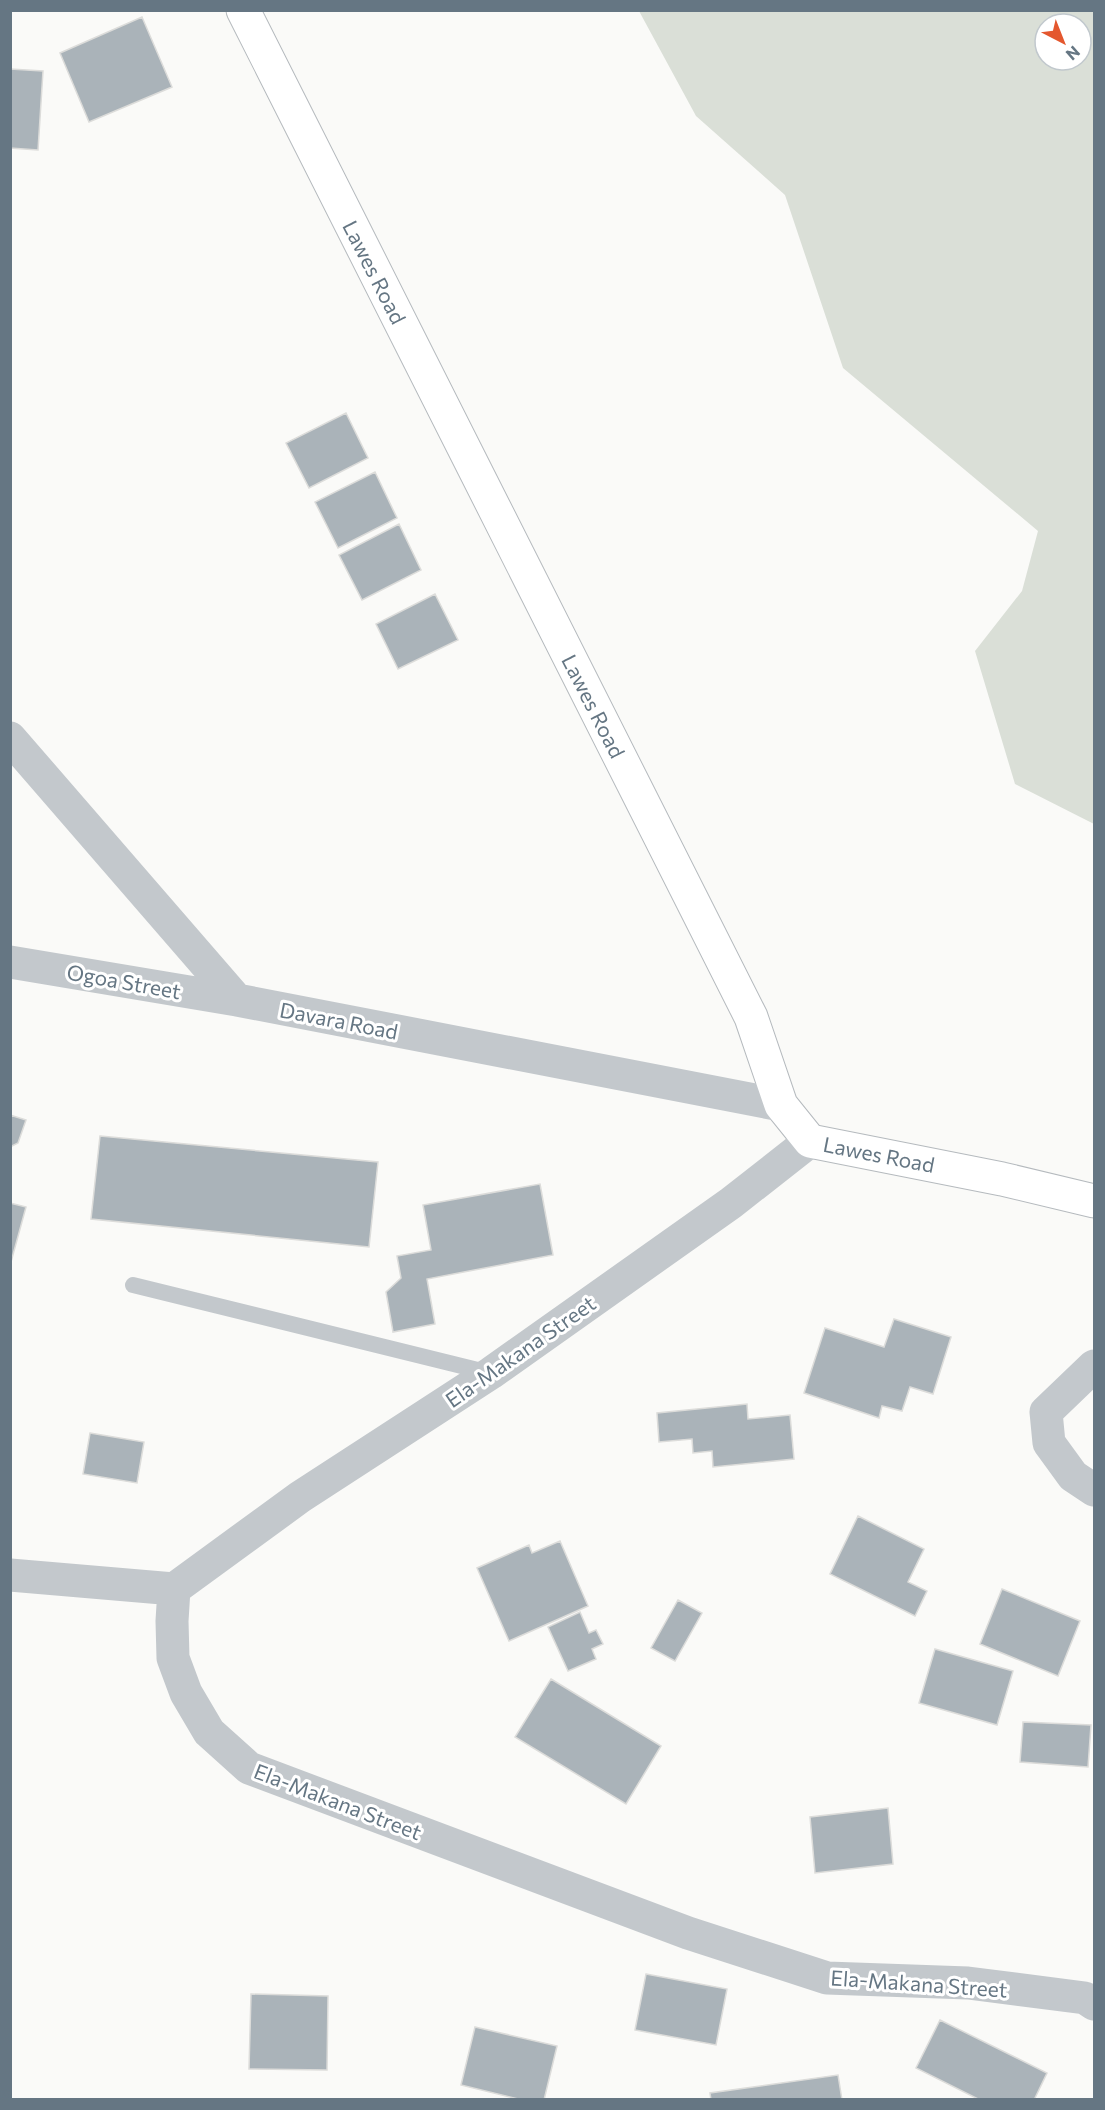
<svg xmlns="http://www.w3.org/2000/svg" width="1105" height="2110" viewBox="0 0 1105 2110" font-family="Commissioner,sans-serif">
	<rect width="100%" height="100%" fill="#fafaf8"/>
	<path fill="#dadfd7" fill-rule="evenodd" d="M639,11H1094V824L1015,784L975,651L1022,591L1038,531L843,368L785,195L696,116ZM1045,24H1081V60H1045Z"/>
	<path fill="#aab3b9" stroke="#dcdcda" stroke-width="1.5" d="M142,17L172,87L89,122L60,53Z
		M10,69L43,71L38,150L10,148Z
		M346,413L368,458L309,488L286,443Z
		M375,472L397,518L338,548L315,502Z
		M399,524L421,570L362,600L339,555Z
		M435,594L458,640L398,669L376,624Z
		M10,1115L26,1120L18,1143L10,1147Z
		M100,1136L378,1162L369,1247L91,1219Z
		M540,1184L553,1255L427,1279L435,1324L393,1332L386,1292L401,1278L397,1256L431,1250L423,1205Z
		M10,1203L26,1207L11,1262H10Z
		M894,1319L951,1337L933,1394L910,1387L902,1411L882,1406L879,1418L804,1393L825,1328L884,1347Z
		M747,1404L748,1419L790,1415L794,1459L713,1467L712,1451L693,1453L692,1439L659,1442L657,1413Z
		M90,1433L144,1442L137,1483L83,1474Z
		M858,1516L924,1549L908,1582L927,1591L915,1616L830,1574Z
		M560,1541L588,1606L509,1641L477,1568L529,1545L532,1553Z
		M1002,1589L1080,1621L1058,1676L980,1644Z
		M678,1600L702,1613L675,1661L651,1648Z
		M580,1612L589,1633L596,1630L603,1644L592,1649L596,1659L568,1671L548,1627Z
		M935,1649L1013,1671L997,1725L919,1703Z
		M551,1679L661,1746L626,1804L515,1737Z
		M1023,1722L1091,1725L1088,1767L1020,1762Z
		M888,1808L893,1864L815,1873L810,1817Z
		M646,1974L727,1989L716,2045L635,2030Z
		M251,1994L328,1996L327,2070L249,2069Z
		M940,2020L1047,2073L1034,2100H980L916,2068Z
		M475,2027L557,2046L544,2100H522L461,2085Z
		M838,2075L842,2100H711L710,2093Z"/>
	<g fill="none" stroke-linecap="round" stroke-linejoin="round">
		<g stroke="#b5babe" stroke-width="35">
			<path id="primary" d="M243,10L751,1017L781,1105L810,1141L1002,1179L1094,1201"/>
		</g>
		<path stroke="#c3c8cc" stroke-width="16" d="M133,1285L490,1373"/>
		<path stroke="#c3c8cc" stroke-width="33" d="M10,738L237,1000L781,1105
			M10,962L237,1000
			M810,1141L731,1203L491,1373L300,1497L174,1589L172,1621L173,1658L186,1693L209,1732L249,1768L688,1933L827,1978L968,1983L1085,1998L1094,2004
			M1094,1366L1046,1412L1049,1443L1073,1476L1094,1490
			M10,1575L174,1589"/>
		<use href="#primary" stroke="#fff" stroke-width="33"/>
	</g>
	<g text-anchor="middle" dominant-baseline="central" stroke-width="6" stroke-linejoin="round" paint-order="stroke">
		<g font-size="21" fill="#657683" stroke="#fff">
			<text transform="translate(375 272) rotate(63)">Lawes Road</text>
			<text transform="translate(594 706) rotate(63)">Lawes Road</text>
			<text transform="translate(124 981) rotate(10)">Ogoa Street</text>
			<text transform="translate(339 1020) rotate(11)">Davara Road</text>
			<text transform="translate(879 1154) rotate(11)">Lawes Road</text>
			<text transform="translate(520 1351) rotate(-35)">Ela-Makana Street</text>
			<text transform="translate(338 1801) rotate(21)">Ela-Makana Street</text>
			<text transform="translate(919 1983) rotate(4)">Ela-Makana Street</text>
		</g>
	</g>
	<rect width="1105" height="2110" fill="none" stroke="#657683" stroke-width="24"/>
	<g transform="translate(1063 42) rotate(138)"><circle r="28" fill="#ffffff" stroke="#c1c8cd" stroke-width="1.5"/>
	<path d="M0-4.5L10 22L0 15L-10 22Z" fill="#e4572e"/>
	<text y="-9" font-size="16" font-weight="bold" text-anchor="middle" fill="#657683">N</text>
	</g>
</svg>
